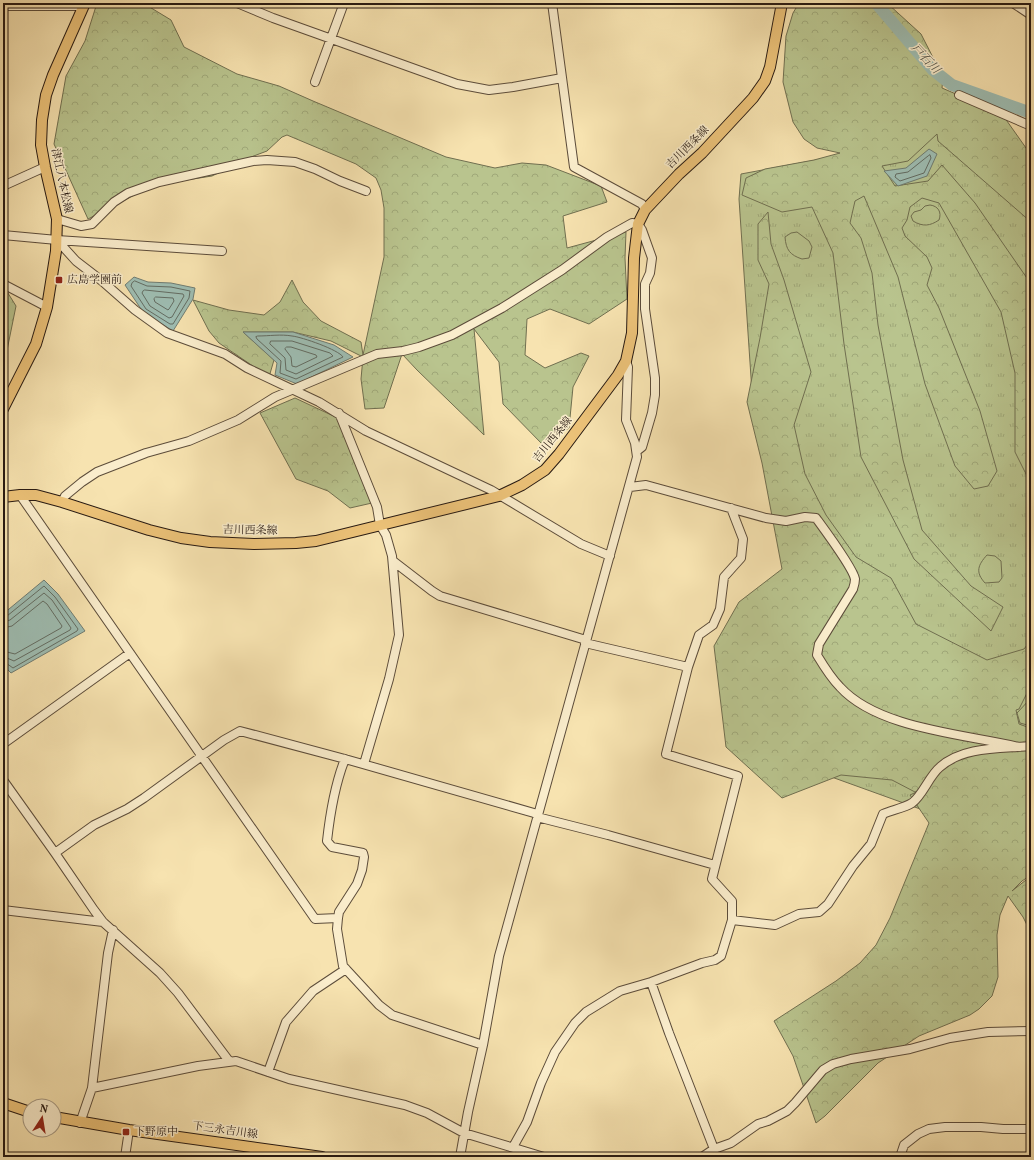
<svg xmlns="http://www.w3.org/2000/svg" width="1034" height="1160" viewBox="0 0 1034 1160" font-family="Vollkorn,'Noto Serif JP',serif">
	<defs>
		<pattern id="grass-tufts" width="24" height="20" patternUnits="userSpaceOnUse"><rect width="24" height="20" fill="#b9c48e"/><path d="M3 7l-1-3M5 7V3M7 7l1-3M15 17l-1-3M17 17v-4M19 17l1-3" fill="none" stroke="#9fa879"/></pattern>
		<pattern id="forest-crowns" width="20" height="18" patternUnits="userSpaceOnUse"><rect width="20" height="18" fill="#b9c48e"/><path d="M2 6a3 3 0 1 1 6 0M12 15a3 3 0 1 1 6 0" fill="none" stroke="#9fa879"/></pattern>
	</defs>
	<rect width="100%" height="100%" fill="#f7e3b0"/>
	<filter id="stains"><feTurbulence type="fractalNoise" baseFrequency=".005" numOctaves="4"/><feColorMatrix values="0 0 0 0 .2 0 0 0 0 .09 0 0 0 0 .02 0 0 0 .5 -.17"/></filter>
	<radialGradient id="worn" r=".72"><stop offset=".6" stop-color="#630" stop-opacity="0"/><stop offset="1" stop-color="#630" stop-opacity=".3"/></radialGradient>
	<path fill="url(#grass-tufts)" stroke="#706f50" d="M937,134L1031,197V849L790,762L805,554L753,407L739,199L741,174L827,158Z"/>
	<path fill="url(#forest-crowns)" stroke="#706f50" d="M97,3H143L171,20L184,47L237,74L279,86L313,101L446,157L495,168L522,163L546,165L601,186L607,202L563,216L567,248L626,232L625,258L627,299L589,324L550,309L527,319L525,355L545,368L581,353L589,356L573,387L569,428L543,445L503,404L499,362L474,329L484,435L417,370L402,354L384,408L365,409L361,379L363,357L331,341L293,332H243L274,360L269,377L219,343L209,331L193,300L229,310L264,315L280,302L292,280L303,302L321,321L361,342L363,355L384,257V208L381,190L376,178L356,164L287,135L282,137L267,151L251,157L212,176L154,185L88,219L54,144L66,76L85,41Z
		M799,3H887L921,34L943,77L942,88L1002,114L1031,155V222L938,141L937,134L908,161L882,166L895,186L928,181L942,165L975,203L1031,284V484L1015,452V373L1001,312L939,203L922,198L910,207L907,220L902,228L905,236L927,257L932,268L927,285L939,308L980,411L997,471L988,486L974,489L955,466L925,384L898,277L864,196L855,201L850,223L861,238L872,273L878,325L903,460L922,530L971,586L1003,607L991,631L914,559L861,457L844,344L833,253L812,207L782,212L742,195L746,178L765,169L814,160L840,153L817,148L804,139L793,122L783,82L786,36L793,13Z
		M768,212L771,244L784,280L811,372L794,425L805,474L826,515L856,557L891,578L916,624L987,660L1024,649L1031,640V690L1028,691L1019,709L1016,710L1019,724L1030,728L1029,733L1031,734V875L1022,881L1012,891L1031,876V933L1023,917L1008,896L1000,915L997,935L998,977L992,996L979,1009L970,1015L919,1036L878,1063L825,1116L816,1123L793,1056L774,1021L836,981L860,963L876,945L890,918L929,823L910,795L927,787L915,792L892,780L841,775L782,798L726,747L714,646L739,602L782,569L762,463L747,402L760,338L769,284L758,260V224Z
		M3,289L6,290L16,306L3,370Z
		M295,398L342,420L372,503L350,508L328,491L296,479L260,413Z"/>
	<path fill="#b9c48e" stroke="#706f50" d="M930,205C938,206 942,212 939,220C930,226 923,227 913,221L911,216L914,212L921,210L925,206Z
		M797,232L809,241L812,247L809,258L802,259C790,255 786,250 785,237L791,233Z
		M987,555L995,556L1001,561L1002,578L999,582L985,583C975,572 978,565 987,555Z
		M1031,698V726L1020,723L1017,713Z"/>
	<path fill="#9ebdb2" stroke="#6f7c72" d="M929,149L937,154L927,176L898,186L884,171L906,168Z
		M134,277L148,282L171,283L195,288L193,299L173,331L143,312L125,285Z
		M243,332H293L334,345L353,357L297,384L275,375L277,363Z
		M44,580L58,594L85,631L11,673L3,665V614Z"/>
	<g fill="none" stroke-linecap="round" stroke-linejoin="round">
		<path stroke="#636c62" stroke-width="1" d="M930,155L931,158L924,173L900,181L895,177L896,174L908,172L928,156Z
			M135,281L147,286L171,287L190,291L189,298L173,324H170L146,309L131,286L132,283Z
			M145,290L183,294L184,296L172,317L169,318L150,306L142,293L143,291Z
			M156,297L173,298L174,301L169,309L168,310L155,302L154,299Z
			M258,336C269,336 281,334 292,336C302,337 339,350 343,357L296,379L280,373L281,361L257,339L256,337Z
			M271,341H292L330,353L333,356L296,374L286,370L285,358L270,344Z
			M287,347H291L316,355L317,357L296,367L292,366L291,357L285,349Z
			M3,617L7,616L44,586L55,597L78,629L77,631L13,668L6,663L3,662
			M3,622L10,620L44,593L52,600L71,628L70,630L14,661L7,658L3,657
			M3,628L12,626L43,601L47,604L62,626L61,628L15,654L3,651"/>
		<path stroke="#9ebdb2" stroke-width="12" d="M876,3L933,70L952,85L1031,113"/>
		<g stroke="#5c4c3a" stroke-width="10">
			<path id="minor" d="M237,3L273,18L457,84L489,90L513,87L562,78
				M552,3L574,167L642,204L645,210
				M1013,3L1031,15
				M3,6H76L83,8
				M315,82L344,3
				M959,95L1031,126
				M3,186L45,167
				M57,219L81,226L92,224L114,202L128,193L159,182L253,161L267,160L295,162L315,169L340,181L366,191
				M3,235L57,240L222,251
				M57,240L76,261L102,281L135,310L167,333L225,354L247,368L319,402L366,431L491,490L581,544L610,556
				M3,284L47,307
				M339,413L377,507L380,525L386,535L392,556L399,635L389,679L364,764
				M630,487L646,485L766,518L786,521L805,517L816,518C824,529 853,568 855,579C855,582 854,586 853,589L819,644L817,655C823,665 831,678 840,687C878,729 965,734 1019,747
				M20,495L315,919L338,918
				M62,502L65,496L82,482L97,472L146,453L189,441L238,420L275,397L377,354L403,351L419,347L452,335L502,308L562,270L607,237L632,223L638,224L642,230L652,258L650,273L645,284V309L655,378V395L652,413L642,447L637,451
				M393,561L432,591L440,596L586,640
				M585,643L688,667
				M3,744L130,653
				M345,759C335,784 330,814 327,841L332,847L363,853L364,857L362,870L357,884L339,912L338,918L337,929L343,966L379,1005L392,1015L483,1045
				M3,780L55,853L94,910L103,922L160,973L178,993L229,1061
				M55,853L94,825L127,809L144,798L224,740L240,731L345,759L534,813L541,818L608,835L715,865
				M3,910L103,922
				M732,920L775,925L799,914L819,912L828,904L853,866L871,844L883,814C892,810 904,808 912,803C923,795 929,776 940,767C964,746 1001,749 1031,746
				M651,982L669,1033L714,1149
				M268,1072L286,1022L313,991L346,969
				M92,1088L198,1066L236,1061L289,1079L405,1105L427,1113L464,1133L544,1157
				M80,1123L92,1088L108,953L113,930
				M513,1147L527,1122L541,1083L555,1052L575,1023L586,1012L620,991L651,982L702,963L715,960L721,956L732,920V901L712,879L738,776L666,754L688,667L699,635L713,625L720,609L724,577L741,558L743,539L731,508
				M125,1157L129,1130
				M460,1157L468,1112L483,1045L499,956L637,457L635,443L626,420L628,367L626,361
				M702,1157L714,1149L731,1143L758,1124L768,1121L787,1111L795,1103L823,1070L833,1064L851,1059L910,1049L950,1038L988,1032L1031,1031
				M900,1157L904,1145L918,1134L929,1129L945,1127H981L1003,1129H1031"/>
		</g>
		<g stroke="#281a12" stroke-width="12">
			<path id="major" d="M3,409L36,344L47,307L56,251L57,219L45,167L41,145L42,120L46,95L53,75L85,3
				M3,497L20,495H36L62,502L149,530L181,538L210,542L254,544L296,543L316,541L499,496L522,485L545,470L559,454L618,375L626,361L632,333L634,258L638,224L645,210L679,174L702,153L753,98L765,81L770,67L782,3
				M3,1103L30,1112
				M54,1117L129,1130L322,1157"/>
		</g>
		<use href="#minor" stroke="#faedcc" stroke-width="8"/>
		<use href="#major" stroke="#ecc278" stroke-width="10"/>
	</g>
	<g fill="#8f2418" stroke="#faedcc" stroke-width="1.5">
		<rect x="55" y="276" width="8" height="8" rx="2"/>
		<rect x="122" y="1128" width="8" height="8" rx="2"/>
	</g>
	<g text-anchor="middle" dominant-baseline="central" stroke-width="3" stroke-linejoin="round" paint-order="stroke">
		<g font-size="11" fill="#281a12" stroke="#faedcc">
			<text transform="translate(688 148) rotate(-45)">吉川西条線</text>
			<text transform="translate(61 181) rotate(78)">津江八本松線</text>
			<text transform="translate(553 440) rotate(-51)">吉川西条線</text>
			<text transform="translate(250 531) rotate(1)">吉川西条線</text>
			<text transform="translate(225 1131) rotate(8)">下三永吉川線</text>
		</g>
		<g font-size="11" fill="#281a12" stroke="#faedcc" text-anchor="start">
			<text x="67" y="280">広島学園前</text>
			<text x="134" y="1132">下野原中</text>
		</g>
		<g font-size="12" font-style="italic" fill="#51534a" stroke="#faedcc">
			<text transform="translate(925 59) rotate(47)">戸石川</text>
		</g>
	</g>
	<rect width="1034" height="1160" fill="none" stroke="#f7e3b0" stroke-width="16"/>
	<rect x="4" y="4" width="1026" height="1152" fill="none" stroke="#281a12" stroke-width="2"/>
	<rect x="8" y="8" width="1018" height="1144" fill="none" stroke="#281a12"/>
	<g transform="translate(42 1118) rotate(12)"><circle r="19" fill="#faedcc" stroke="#a69982"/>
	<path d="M0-3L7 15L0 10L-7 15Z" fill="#8f2418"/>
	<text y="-6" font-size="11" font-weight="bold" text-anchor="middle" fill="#281a12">N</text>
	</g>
	<rect width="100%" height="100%" filter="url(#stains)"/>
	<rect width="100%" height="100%" fill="url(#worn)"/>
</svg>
